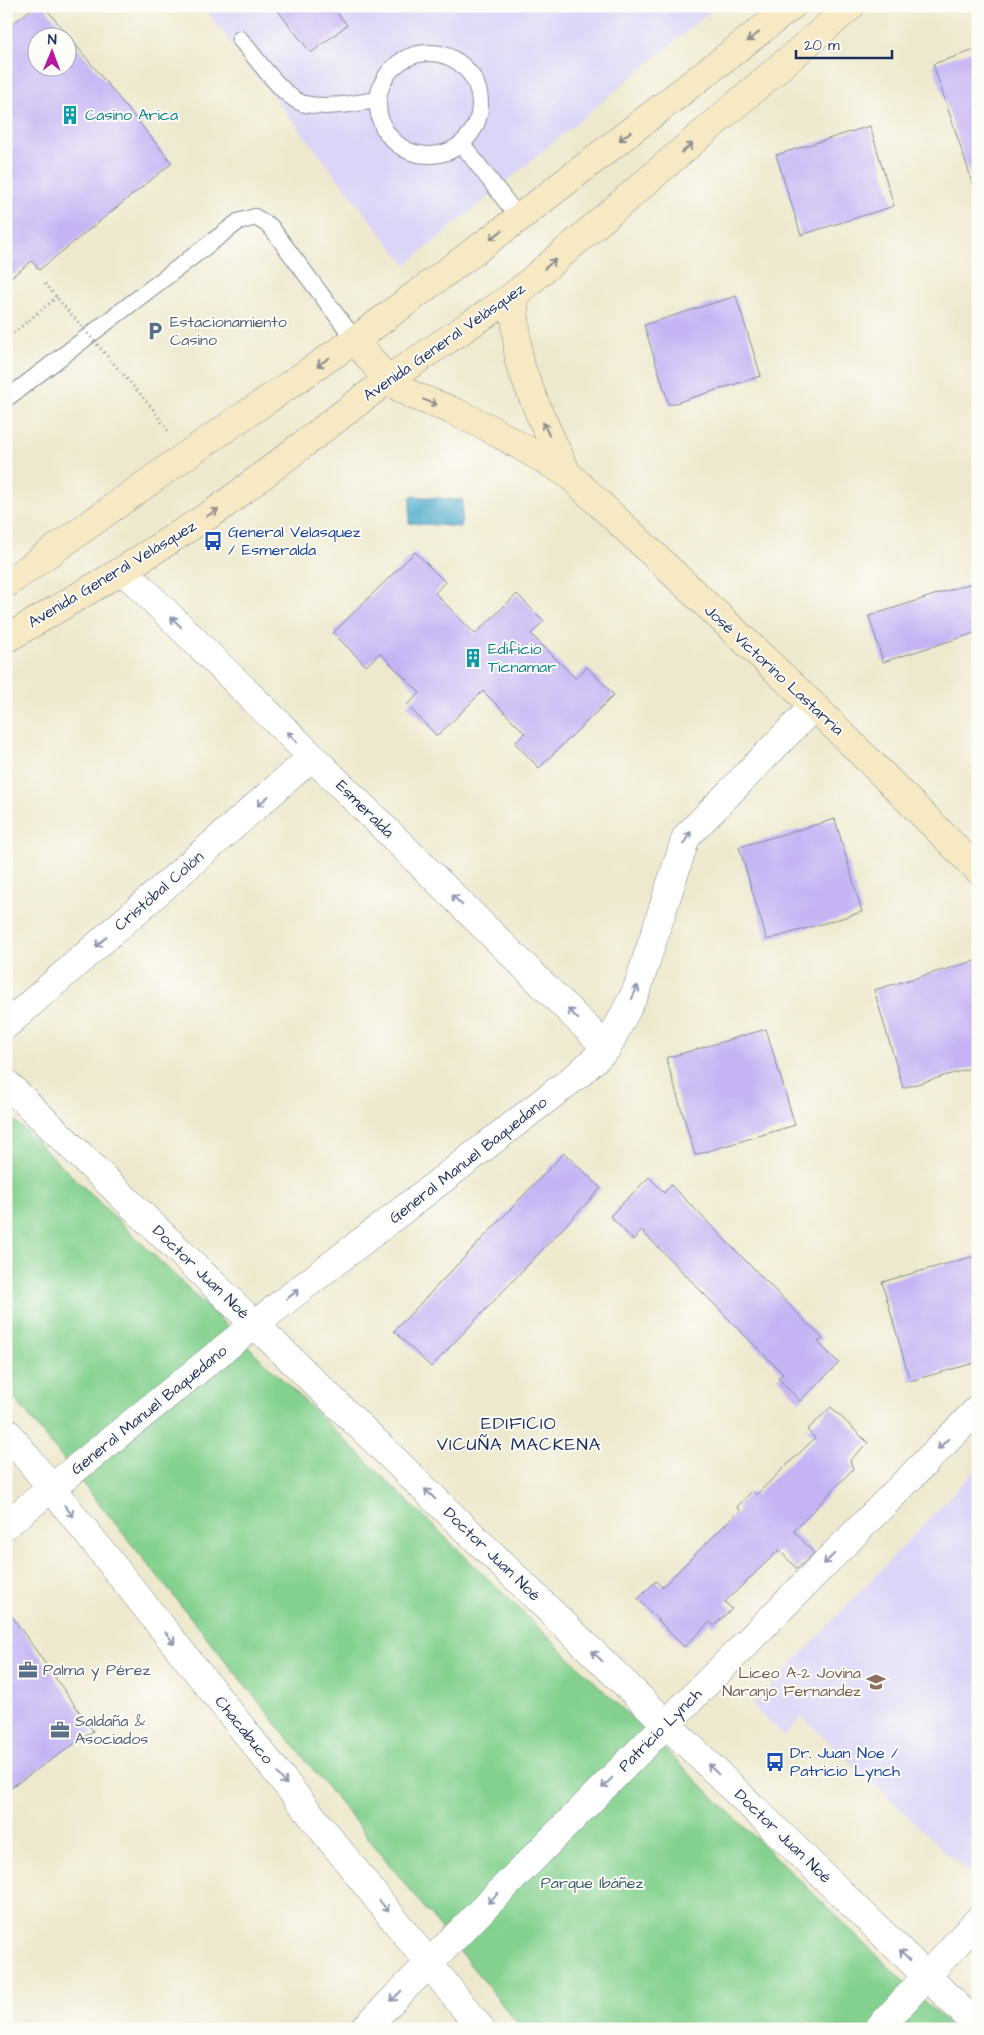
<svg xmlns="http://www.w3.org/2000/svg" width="984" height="2035" viewBox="0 0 984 2035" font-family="'Architects Daughter',sans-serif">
	<rect width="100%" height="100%" fill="#fdfcf7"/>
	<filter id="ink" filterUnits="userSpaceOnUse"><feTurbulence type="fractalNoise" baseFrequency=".02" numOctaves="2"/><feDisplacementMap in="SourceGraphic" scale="10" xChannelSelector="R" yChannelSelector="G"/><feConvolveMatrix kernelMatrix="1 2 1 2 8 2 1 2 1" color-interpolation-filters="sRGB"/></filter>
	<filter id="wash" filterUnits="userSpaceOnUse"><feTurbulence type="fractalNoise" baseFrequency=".0096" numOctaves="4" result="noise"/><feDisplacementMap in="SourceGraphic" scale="20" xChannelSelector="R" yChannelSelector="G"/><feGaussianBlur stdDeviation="1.12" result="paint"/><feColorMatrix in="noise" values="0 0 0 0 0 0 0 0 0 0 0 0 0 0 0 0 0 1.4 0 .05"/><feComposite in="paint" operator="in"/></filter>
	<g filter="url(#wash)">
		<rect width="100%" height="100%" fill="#eee9ce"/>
		<path fill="#dbd6f7" d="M202,6H717L406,265Z
			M978,1467V1882L802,1717L784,1736L752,1706Z"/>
		<path fill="#84d18f" stroke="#508076" d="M6,1112L953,2029H522L6,1388Z"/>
		<path fill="#4ca8ca" stroke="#346c94" d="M411,496L463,500L461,527L409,523Z"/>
		<g id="blocks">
			<path fill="#c5b3f4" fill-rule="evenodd" d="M35,6H44L172,163L39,270L32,261L6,281V29ZM38,38H68V68H38Z
				M274,6H332L347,25L311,53Z
				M978,49V184H973L933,64Z
				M870,126L894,206L801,235L776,155Z
				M736,296L761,376L669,405L644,325Z
				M415,552L445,582L435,593L475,634L517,594L544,621L531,634L575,678L587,667L614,695L539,768L515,743L525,733L483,691L437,736L407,705L420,693L380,653L366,666L333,633Z
				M978,581V632L883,662L869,616Z
				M835,819L862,912L767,940L739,847Z
				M978,960V1066L903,1088L874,990Z
				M766,1029L795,1125L695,1155L666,1058Z
				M564,1153L601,1188L431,1367L394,1331Z
				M649,1177L664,1193L671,1185L823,1339L818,1342L839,1363L800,1401L778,1378L783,1374L642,1231L633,1240L610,1216Z
				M978,1255V1362L910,1381L882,1282Z
				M831,1407L868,1443L850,1460L853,1469L794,1531L814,1553L797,1569L779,1550L725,1602L732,1609L714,1626L710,1622L684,1647L638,1599L656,1581L662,1587L740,1510L737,1507L752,1491L756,1495L815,1438L807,1430Z
				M6,1608L93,1731L6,1791Z"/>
		</g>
	</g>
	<g filter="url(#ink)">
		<use href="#blocks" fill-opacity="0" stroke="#848c96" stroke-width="1"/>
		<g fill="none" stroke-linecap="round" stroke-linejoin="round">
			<g stroke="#848c96" stroke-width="18">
				<path id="service" d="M240,39C254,55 285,100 305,104C328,109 355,103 378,100
					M378 104a51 51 0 1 1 102 0a51 51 0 1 1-102 0Z
					M462,144L519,218
					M6,399L238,222L255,217L270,226L355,340"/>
			</g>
			<g stroke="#848c96" stroke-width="29">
				<path id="minor" d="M123,570L607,1048
					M6,1025L312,757
					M6,1525L255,1324L579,1074L607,1048L637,989L686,837L814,706
					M364,2029L978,1409"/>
			</g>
			<g stroke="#848c96" stroke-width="29">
				<path id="tertiary" d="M6,1083L978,2026
					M6,1431L481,2029
					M878,2029L978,1920"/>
			</g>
			<g stroke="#848c96" stroke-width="29">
				<path id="secondary" d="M513,296L519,362L539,413L567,473
					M355,340L387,380L412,395L451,410L487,427L567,473L814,706L978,870
					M6,584L185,456L355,340L519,218L792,6
					M6,639L123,570L220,508L387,380L513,296L851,6"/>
			</g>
			<path stroke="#848c96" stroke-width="3" stroke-dasharray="1 4" stroke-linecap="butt" d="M6,339L57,297
				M153,409L168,431"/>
			<use href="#service" stroke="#fff" stroke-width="16"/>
			<use href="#minor" stroke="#fff" stroke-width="28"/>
			<use href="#tertiary" stroke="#fff" stroke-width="28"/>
			<use href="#secondary" stroke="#f7e9c3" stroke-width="28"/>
			<path stroke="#848c96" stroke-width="3" stroke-dasharray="1 4" stroke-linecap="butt" d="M45,284L153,409"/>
		</g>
		<defs><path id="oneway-shaft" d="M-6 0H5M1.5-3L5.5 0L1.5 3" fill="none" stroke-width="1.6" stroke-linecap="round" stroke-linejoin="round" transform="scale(1.25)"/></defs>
		<g stroke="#898c90">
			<use href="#oneway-shaft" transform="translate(753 37) rotate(142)"/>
			<use href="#oneway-shaft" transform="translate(625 136) rotate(142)"/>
			<use href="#oneway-shaft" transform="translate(687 148) rotate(-40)"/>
			<use href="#oneway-shaft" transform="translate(496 235) rotate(144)"/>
			<use href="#oneway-shaft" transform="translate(550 264) rotate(-40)"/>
			<use href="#oneway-shaft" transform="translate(323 362) rotate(146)"/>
			<use href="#oneway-shaft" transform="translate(430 402) rotate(21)"/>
			<use href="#oneway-shaft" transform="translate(546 429) rotate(-115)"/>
			<use href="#oneway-shaft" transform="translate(212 513) rotate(-32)"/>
		</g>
		<g stroke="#8d97ae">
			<use href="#oneway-shaft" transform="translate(176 622) rotate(-135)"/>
			<use href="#oneway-shaft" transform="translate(292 737) rotate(-135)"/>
			<use href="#oneway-shaft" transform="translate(263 801) rotate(139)"/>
			<use href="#oneway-shaft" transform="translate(687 838) rotate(-59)"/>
			<use href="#oneway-shaft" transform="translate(457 900) rotate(-135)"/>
			<use href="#oneway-shaft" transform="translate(101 942) rotate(139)"/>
			<use href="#oneway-shaft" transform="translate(635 992) rotate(-66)"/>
			<use href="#oneway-shaft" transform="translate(573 1014) rotate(-135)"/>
			<use href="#oneway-shaft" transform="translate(293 1294) rotate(-38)"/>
			<use href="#oneway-shaft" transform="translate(943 1444) rotate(135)"/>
			<use href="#oneway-shaft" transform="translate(430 1494) rotate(-136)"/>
			<use href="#oneway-shaft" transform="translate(69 1511) rotate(51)"/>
			<use href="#oneway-shaft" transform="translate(829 1559) rotate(135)"/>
			<use href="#oneway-shaft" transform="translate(170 1638) rotate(51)"/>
			<use href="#oneway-shaft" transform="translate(597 1656) rotate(-136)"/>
			<use href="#oneway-shaft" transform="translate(713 1769) rotate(-136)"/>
			<use href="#oneway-shaft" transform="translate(282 1779) rotate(51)"/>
			<use href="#oneway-shaft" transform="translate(607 1783) rotate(135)"/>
			<use href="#oneway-shaft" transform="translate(493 1898) rotate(135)"/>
			<use href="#oneway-shaft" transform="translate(384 1906) rotate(51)"/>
			<use href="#oneway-shaft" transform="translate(905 1955) rotate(-136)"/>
			<use href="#oneway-shaft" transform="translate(396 1996) rotate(135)"/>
		</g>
	</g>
	<defs>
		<g id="building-bare" transform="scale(1.5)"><path d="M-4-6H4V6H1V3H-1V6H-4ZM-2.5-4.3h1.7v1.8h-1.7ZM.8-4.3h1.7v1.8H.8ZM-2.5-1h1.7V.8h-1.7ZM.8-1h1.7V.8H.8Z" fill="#0f9aa8" stroke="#fdfcf7" stroke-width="2.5" paint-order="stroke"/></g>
		<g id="parking-bare" transform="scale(1.5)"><path d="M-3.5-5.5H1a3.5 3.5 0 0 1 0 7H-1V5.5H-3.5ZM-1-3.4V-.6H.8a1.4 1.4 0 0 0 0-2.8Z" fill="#5c6f8a" stroke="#fdfcf7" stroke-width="2.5" paint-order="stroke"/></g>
		<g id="bus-bare" transform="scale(1.5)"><path d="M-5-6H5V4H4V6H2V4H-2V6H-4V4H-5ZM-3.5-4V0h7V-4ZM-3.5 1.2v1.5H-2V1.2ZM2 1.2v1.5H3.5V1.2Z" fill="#1a4fb4" stroke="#fdfcf7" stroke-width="2.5" paint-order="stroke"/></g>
		<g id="office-bare" transform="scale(1.5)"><path d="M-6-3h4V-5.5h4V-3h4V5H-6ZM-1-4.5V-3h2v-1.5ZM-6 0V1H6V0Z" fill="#5c6f8a" stroke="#fdfcf7" stroke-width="2.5" paint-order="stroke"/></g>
		<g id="school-bare" transform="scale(1.5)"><path d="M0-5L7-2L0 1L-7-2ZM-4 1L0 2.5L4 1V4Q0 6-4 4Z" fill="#8d6e63" stroke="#fdfcf7" stroke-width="2.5" paint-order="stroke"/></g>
	</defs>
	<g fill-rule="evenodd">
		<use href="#building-bare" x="70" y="115"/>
		<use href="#parking-bare" x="155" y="331"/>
		<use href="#bus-bare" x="213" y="541"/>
		<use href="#building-bare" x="473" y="658"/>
		<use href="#office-bare" x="28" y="1670"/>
		<use href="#school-bare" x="876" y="1682"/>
		<use href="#office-bare" x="60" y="1730"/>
		<use href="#bus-bare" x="775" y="1762"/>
	</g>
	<g text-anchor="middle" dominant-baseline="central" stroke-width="4" stroke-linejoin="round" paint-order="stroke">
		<g font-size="16" fill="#0d838f" stroke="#fdfcf7" text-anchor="start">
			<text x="85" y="115">Casino Arica</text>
			<text x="488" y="649">Edificio<tspan x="488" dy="18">Ticnamar</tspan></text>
		</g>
		<g font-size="16" fill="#4e5e75" stroke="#fdfcf7" text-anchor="start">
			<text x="170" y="322">Estacionamiento<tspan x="170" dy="18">Casino</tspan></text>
			<text x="43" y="1670">Palma y Pérez</text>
			<text x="75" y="1721">Saldaña &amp;<tspan x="75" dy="18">Asociados</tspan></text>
		</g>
		<g font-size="16" fill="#1b2f5e" stroke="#fdfcf7">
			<text transform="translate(444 342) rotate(-35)">Avenida General Velásquez</text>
			<text transform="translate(112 574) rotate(-31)">Avenida General Velásquez</text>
			<text transform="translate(774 670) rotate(43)">José Victorino Lastarria</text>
			<text transform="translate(365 809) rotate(45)">Esmeralda</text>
			<text transform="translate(159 891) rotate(-41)">Cristóbal Colón</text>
			<text transform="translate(468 1160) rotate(-38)">General Manuel Baquedano</text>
			<text transform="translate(201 1272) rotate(44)">Doctor Juan Noé</text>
			<text transform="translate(149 1410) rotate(-39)">General Manuel Baquedano</text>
			<text transform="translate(492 1554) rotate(44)">Doctor Juan Noé</text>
			<text transform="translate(244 1730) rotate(51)">Chacabuco</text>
			<text transform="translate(660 1730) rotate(-45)">Patricio Lynch</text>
			<text transform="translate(783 1836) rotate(44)">Doctor Juan Noé</text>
		</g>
		<g font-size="16" fill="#164399" stroke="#fdfcf7" text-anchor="start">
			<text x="228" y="532">General Velasquez<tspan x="228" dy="18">/ Esmeralda</tspan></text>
			<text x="790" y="1753">Dr. Juan Noe /<tspan x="790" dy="18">Patricio Lynch</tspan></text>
		</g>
		<g font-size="16" fill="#785e54" stroke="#fdfcf7" text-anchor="end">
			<text x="861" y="1673">Liceo A-2 Jovina<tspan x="861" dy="18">Naranjo Fernandez</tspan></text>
		</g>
		<g font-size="16" fill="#3a606d" stroke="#fdfcf7">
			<text x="592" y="1883">Parque Ibáñez</text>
		</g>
		<g font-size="18" letter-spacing="1" fill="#1b2f5e" stroke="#fdfcf7">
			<text x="519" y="1423">EDIFICIO<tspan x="519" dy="21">VICUÑA MACKENA</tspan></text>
		</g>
	</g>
	<rect width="984" height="2035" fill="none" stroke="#fdfcf7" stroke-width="25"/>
	<g transform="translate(52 52) rotate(1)"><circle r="24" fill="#fdfcf7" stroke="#a3aaba"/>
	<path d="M0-4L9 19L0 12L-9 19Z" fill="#b5179e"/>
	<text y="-8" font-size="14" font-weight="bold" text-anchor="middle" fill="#1b2f5e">N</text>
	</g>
	<path d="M796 50v8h96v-8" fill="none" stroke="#1b2f5e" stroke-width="2.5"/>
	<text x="804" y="50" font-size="15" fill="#1b2f5e" stroke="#fdfcf7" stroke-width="4" paint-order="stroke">20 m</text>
</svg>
